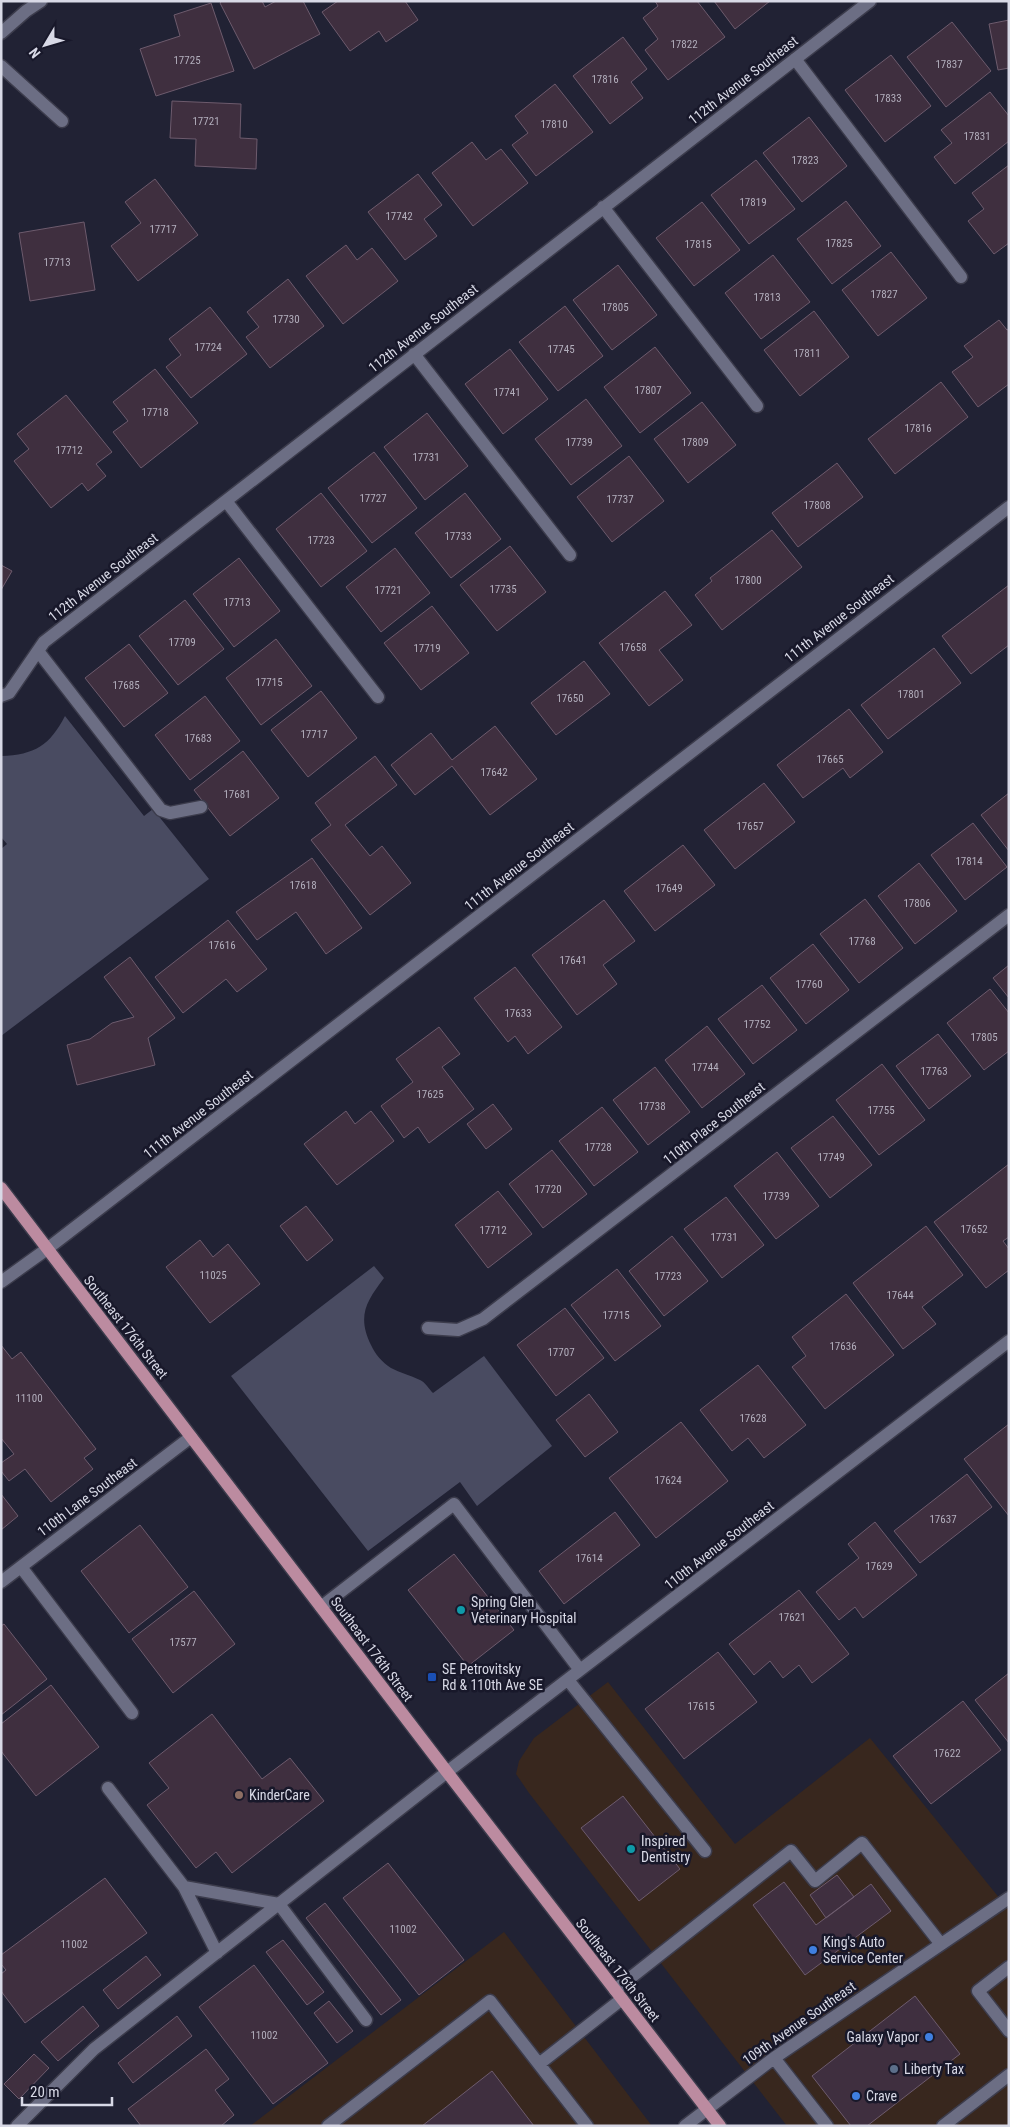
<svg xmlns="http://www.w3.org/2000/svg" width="1010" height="2127" viewBox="0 0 1010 2127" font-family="'Roboto Condensed',sans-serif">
	<rect width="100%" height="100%" fill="#212234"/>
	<path fill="#38271e" d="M608,1682L735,1844L870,1738L1009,1910V2126H787L529,1793L516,1774L519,1761L534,1738Z
		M504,1932L652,2126H250Z"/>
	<path fill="#494b61" d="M65,716L144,816L153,809L209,879L1,1036V849L7,844L1,837V756C35,755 50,745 65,716Z
		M374,1266L384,1278C366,1302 357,1316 371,1345C375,1354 382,1362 391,1368C400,1373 410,1375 420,1380C425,1382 429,1389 433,1393L484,1356L552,1446L477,1506L460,1482L368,1551L231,1376Z"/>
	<path fill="#3f2f3f" stroke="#6d5b6d" d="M222,1H262L265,7L276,1H303L320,34L254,69L220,3Z
		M338,1H405L418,20L386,42L379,31L350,51L322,12Z
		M655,1H697L725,37L668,80L645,50L658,39L643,18L658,6Z
		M714,1H770L735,29Z
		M211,3L234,71L156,96L140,49L180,36L174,15Z
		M1009,20V68L998,70L989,24Z
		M952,22L991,71L946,107L907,57Z
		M623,37L647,69L631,82L643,98L610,124L573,76Z
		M891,55L931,106L885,142L845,90Z
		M555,84L593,132L536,176L512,145L528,133L515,116Z
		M990,92L1009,116V141L955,184L934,157L952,143L941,130Z
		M172,101L241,104L240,138L257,139L256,169L195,166L196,139L170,138Z
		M809,117L847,166L802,202L763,153Z
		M472,142L486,160L501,149L528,183L473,226L432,173Z
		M756,160L795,209L749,244L711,195Z
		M1009,165V243L994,254L968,221L984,209L972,193Z
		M418,174L442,205L424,219L437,236L405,260L368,212Z
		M155,179L198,235L138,281L111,246L141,223L125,202Z
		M846,201L881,246L832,284L797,239Z
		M702,202L740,250L694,286L656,238Z
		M84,222L95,290L30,301L19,233Z
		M346,245L357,260L372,248L398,281L343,324L306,276Z
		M891,252L927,298L878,336L842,290Z
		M773,255L810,302L761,339L725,293Z
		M618,265L657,315L612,350L573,300Z
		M288,279L324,326L270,368L246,337L259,327L247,312Z
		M565,306L603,356L558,391L519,342Z
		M210,307L247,354L191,398L166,367L181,355L169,339Z
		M814,311L849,357L800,396L764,350Z
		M999,320L1007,330L1009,329V384L978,407L952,372L973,357L964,346Z
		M655,347L691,393L640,433L604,387Z
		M510,349L548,399L503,434L465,384Z
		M155,369L198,423L141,468L113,432L128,421L113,402Z
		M941,382L968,417L895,474L868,439Z
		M66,395L112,452L96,464L106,476L88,491L82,483L51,508L14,461L29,449L17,434Z
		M586,399L622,446L571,485L535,439Z
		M702,402L736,445L688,483L654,439Z
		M427,413L468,466L425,500L384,447Z
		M374,452L417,508L372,543L328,488Z
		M629,456L664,501L612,542L577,497Z
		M837,463L863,497L798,547L772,513Z
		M321,493L367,551L321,587L276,529Z
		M465,493L501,539L451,578L415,533Z
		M772,530L802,567L722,630L695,595L712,581L710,578Z
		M510,546L546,592L497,631L460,585Z
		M395,548L430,593L381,632L346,587Z
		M239,558L280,611L234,647L193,594Z
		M1,565L12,571L1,590Z
		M1009,585V645L971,674L942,636Z
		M665,591L692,625L659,650L683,680L649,706L599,643Z
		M185,600L224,649L178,685L139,636Z
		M432,606L469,653L421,690L384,643Z
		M276,639L312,686L261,725L226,678Z
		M129,644L168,693L124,727L85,678Z
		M934,648L961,683L888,739L861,705Z
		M584,661L610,694L556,735L531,703Z
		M321,691L357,738L308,777L271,730Z
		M205,696L240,741L190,780L155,735Z
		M849,709L883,752L850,778L843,768L803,798L777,765Z
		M495,726L537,779L490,815L452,766L415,795L391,765L431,733L452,760Z
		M243,751L279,798L230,836L194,790Z
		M375,756L397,785L345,825L370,856L382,846L411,883L370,915L311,840L331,825L315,803Z
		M764,783L795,822L735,869L704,830Z
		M1009,793V851L981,815Z
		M973,823L1007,867L965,900L931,855Z
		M683,845L715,885L655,931L624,891Z
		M312,858L362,928L326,954L296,912L257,940L236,912Z
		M919,863L957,911L915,944L878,896Z
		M865,899L903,948L859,983L820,934Z
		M604,900L635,941L603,965L617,984L577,1015L532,955Z
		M228,920L267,969L237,992L226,979L183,1013L155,977Z
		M813,944L849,990L806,1024L770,978Z
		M130,957L175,1018L148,1038L155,1065L77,1085L67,1045L90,1039L112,1023L134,1017L104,977Z
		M1009,965V998L993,978Z
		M515,967L562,1027L528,1054L515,1036L508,1042L474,998Z
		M762,985L797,1030L753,1064L718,1019Z
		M990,989L1009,1013V1051L984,1070L947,1023Z
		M707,1026L745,1074L702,1108L665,1060Z
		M439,1027L460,1054L442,1067L474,1109L429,1143L418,1127L404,1138L381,1106L413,1082L396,1059Z
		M938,1034L971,1076L929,1109L896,1066Z
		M882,1064L925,1120L879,1155L836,1100Z
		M655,1067L690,1112L648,1145L613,1100Z
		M493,1104L512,1129L486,1149L467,1124Z
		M602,1107L638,1152L594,1186L559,1141Z
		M346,1111L355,1124L371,1111L394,1141L337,1185L304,1144Z
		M833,1116L872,1165L830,1198L791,1148Z
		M552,1150L587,1194L543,1228L509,1184Z
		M777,1152L819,1206L776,1239L734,1186Z
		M1009,1164V1237L1003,1241L1009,1249V1270L986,1288L934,1222Z
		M498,1191L532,1234L488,1268L455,1225Z
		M726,1197L764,1245L722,1278L684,1229Z
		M306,1206L333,1240L307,1261L280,1226Z
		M926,1226L963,1275L922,1307L936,1324L903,1349L853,1283Z
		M672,1236L708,1281L664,1316L629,1271Z
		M200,1240L213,1257L228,1244L260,1284L210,1323L166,1267Z
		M617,1269L661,1326L615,1361L571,1305Z
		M846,1294L894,1355L825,1409L792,1367L806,1356L792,1337Z
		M565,1308L604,1358L556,1396L517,1345Z
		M1,1345L12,1359L21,1352L96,1449L84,1458L93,1469L51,1502L25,1469L9,1481L1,1471V1463L14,1454L1,1438Z
		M758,1365L806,1425L764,1458L748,1438L732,1451L700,1410Z
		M589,1394L618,1432L585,1457L556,1420Z
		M681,1422L728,1481L656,1538L609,1478Z
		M1009,1424V1516L964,1459Z
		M967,1474L992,1507L920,1563L894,1531Z
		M1,1494L18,1516L1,1530Z
		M615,1512L640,1545L564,1604L539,1571Z
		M875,1522L917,1575L863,1618L855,1607L839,1620L816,1592L859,1558L848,1544Z
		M140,1525L188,1587L129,1633L81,1571Z
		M454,1554L514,1630L468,1666L408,1590Z
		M799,1590L849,1654L812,1683L799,1665L783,1678L770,1661L754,1675L729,1644Z
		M194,1591L235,1644L173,1693L132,1639Z
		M4,1624L47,1679L1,1715V1626Z
		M718,1652L757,1702L684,1759L645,1709Z
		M1009,1673V1743L975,1700Z
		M51,1685L99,1747L36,1796L1,1751V1724Z
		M963,1701L1001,1750L931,1804L893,1756Z
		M212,1714L262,1779L290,1758L324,1801L232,1873L216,1852L196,1868L147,1805L169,1788L149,1763Z
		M623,1796L680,1869L639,1901L581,1828Z
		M388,1863L464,1960L419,1995L343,1898Z
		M837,1875L854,1897L826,1918L810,1895Z
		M105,1878L147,1933L25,2023L1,1991V1974L6,1970L1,1964V1955Z
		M784,1882L816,1925L871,1884L891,1911L805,1975L753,1905Z
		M325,1903L401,2000L381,2015L306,1918Z
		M283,1940L324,1992L307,2005L266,1952Z
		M146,1956L161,1975L118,2009L103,1990Z
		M254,1965L328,2063L273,2104L199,2007Z
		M915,1996L960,2054L867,2126H851L812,2076Z
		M329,2001L353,2031L337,2043L314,2013Z
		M83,2006L99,2026L58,2061L41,2042Z
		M177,2016L192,2036L133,2083L118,2063Z
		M206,2049L229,2079L215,2090L234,2115L221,2126H141L128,2109Z
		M34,2054L49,2068L19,2099L4,2084Z
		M492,2071L534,2126H422Z"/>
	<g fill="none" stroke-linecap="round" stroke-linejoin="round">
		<g stroke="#3c3c4c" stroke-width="15">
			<path id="minor" d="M1,33L26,11L41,1
				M795,59L961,277
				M1,66L62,121
				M603,207L757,406
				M414,354L570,555
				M226,501L378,697
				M38,651L161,810L170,813L201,807
				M1,696L9,693L44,642L870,1
				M1,1282L47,1249L1009,507
				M428,1328L458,1330L483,1319L1009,915
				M21,1567L132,1713
				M1,1582L191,1437
				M321,1607L454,1504L580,1670
				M568,1680L705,1851
				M108,1788L184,1887L217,1953
				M184,1887L279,1904L366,2020
				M1009,1967L978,1991L1009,2031
				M615,1990L791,1851L815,1881L862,1843L940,1943
				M774,2058L827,2126
				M539,2064L622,1999
				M17,2126L94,2049L447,1772L1009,1341
				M328,2126L490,2001L587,2126
				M685,2126L774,2058L1009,1898
				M943,2126L1009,2075"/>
		</g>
		<g stroke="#3c3c4c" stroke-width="15">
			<path id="major" d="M1,1188L447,1772L720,2126"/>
		</g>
		<use href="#minor" stroke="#6c6e84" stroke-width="12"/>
		<use href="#major" stroke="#bc8ba0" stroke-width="12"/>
	</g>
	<g fill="#0f9aa8" stroke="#18182a" stroke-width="2">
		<circle cx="461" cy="1610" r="5"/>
		<circle cx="631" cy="1849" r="5"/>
	</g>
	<rect fill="#1a4fb4" stroke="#18182a" stroke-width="2" x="427" y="1672" width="10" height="10" rx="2.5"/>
	<circle fill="#8d6e63" stroke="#18182a" stroke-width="2" cx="239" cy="1795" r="5"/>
	<g fill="#3f7fe0" stroke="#18182a" stroke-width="2">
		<circle cx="813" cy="1950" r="5"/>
		<circle cx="929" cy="2037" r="5"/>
		<circle cx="856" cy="2096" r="5"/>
	</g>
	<circle fill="#5c6f8a" stroke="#18182a" stroke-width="2" cx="894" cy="2069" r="5"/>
	<g text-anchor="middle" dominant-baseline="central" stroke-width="5" stroke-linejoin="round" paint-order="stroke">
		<g font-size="11" fill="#b2aebc">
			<text x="684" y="44">17822</text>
			<text x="187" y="60">17725</text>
			<text x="949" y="64">17837</text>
			<text x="605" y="79">17816</text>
			<text x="888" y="98">17833</text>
			<text x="206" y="121">17721</text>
			<text x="554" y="124">17810</text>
			<text x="977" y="136">17831</text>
			<text x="805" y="160">17823</text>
			<text x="753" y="202">17819</text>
			<text x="399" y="216">17742</text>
			<text x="163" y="229">17717</text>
			<text x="839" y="243">17825</text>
			<text x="698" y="244">17815</text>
			<text x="57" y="262">17713</text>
			<text x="884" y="294">17827</text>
			<text x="767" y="297">17813</text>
			<text x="615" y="307">17805</text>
			<text x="286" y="319">17730</text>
			<text x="208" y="347">17724</text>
			<text x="561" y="349">17745</text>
			<text x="807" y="353">17811</text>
			<text x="648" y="390">17807</text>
			<text x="507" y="392">17741</text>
			<text x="155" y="412">17718</text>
			<text x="918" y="428">17816</text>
			<text x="579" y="442">17739</text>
			<text x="695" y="442">17809</text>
			<text x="69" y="450">17712</text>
			<text x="426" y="457">17731</text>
			<text x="373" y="498">17727</text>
			<text x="620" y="499">17737</text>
			<text x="817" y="505">17808</text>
			<text x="458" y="536">17733</text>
			<text x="321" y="540">17723</text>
			<text x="748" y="580">17800</text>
			<text x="503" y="589">17735</text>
			<text x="388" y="590">17721</text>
			<text x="237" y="602">17713</text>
			<text x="182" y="642">17709</text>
			<text x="633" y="647">17658</text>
			<text x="427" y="648">17719</text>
			<text x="269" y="682">17715</text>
			<text x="126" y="685">17685</text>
			<text x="911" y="694">17801</text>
			<text x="570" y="698">17650</text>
			<text x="314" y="734">17717</text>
			<text x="198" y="738">17683</text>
			<text x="830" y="759">17665</text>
			<text x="494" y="772">17642</text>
			<text x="237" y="794">17681</text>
			<text x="750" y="826">17657</text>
			<text x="969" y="861">17814</text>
			<text x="303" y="885">17618</text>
			<text x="669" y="888">17649</text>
			<text x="917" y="903">17806</text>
			<text x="862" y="941">17768</text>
			<text x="222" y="945">17616</text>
			<text x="573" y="960">17641</text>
			<text x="809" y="984">17760</text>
			<text x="518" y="1013">17633</text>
			<text x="757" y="1024">17752</text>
			<text x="984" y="1037">17805</text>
			<text x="705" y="1067">17744</text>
			<text x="934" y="1071">17763</text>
			<text x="430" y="1094">17625</text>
			<text x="652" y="1106">17738</text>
			<text x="881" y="1110">17755</text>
			<text x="598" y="1147">17728</text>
			<text x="831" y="1157">17749</text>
			<text x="548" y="1189">17720</text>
			<text x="776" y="1196">17739</text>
			<text x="974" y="1229">17652</text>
			<text x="493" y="1230">17712</text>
			<text x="724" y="1237">17731</text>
			<text x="213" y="1275">11025</text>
			<text x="668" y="1276">17723</text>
			<text x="900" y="1295">17644</text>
			<text x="616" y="1315">17715</text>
			<text x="843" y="1346">17636</text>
			<text x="561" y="1352">17707</text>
			<text x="29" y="1398">11100</text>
			<text x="753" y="1418">17628</text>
			<text x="668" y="1480">17624</text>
			<text x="943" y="1519">17637</text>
			<text x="589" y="1558">17614</text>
			<text x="879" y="1566">17629</text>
			<text x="792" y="1617">17621</text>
			<text x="183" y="1642">17577</text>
			<text x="701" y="1706">17615</text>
			<text x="947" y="1753">17622</text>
			<text x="403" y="1929">11002</text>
			<text x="74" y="1944">11002</text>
			<text x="264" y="2035">11002</text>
		</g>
		<g font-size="14" fill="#d8d9e6" stroke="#18182a">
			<text transform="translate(743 80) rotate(-38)">112th Avenue Southeast</text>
			<text transform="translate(423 328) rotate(-38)">112th Avenue Southeast</text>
			<text transform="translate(103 577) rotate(-38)">112th Avenue Southeast</text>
			<text transform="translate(839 618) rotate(-38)">111th Avenue Southeast</text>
			<text transform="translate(519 866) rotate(-38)">111th Avenue Southeast</text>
			<text transform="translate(198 1114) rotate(-38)">111th Avenue Southeast</text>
			<text transform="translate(714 1123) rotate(-38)">110th Place Southeast</text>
			<text transform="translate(126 1327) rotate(52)">Southeast 176th Street</text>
			<text transform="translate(87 1497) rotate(-37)">110th Lane Southeast</text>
			<text transform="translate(719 1545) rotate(-38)">110th Avenue Southeast</text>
			<text transform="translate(372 1649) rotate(53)">Southeast 176th Street</text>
			<text transform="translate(618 1970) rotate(52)">Southeast 176th Street</text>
			<text transform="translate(799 2023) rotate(-35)">109th Avenue Southeast</text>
		</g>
		<g font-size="14" fill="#d8d9e6" stroke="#18182a" text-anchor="start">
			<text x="471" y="1602">Spring Glen<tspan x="471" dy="16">Veterinary Hospital</tspan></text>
			<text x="442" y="1669">SE Petrovitsky<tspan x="442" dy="16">Rd &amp; 110th Ave SE</tspan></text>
			<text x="249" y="1795">KinderCare</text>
			<text x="641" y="1841">Inspired<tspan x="641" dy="16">Dentistry</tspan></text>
			<text x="823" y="1942">King's Auto<tspan x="823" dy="16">Service Center</tspan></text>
			<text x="919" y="2037" text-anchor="end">Galaxy Vapor</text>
			<text x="904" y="2069">Liberty Tax</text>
			<text x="866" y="2096">Crave</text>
		</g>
	</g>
	<rect width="1010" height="2127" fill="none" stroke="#d8d9e6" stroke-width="5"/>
	<g transform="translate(45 45) rotate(232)" stroke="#18182a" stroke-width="4" paint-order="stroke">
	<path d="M0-4L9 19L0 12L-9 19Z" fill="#d8d9e6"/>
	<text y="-8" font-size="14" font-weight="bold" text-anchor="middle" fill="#d8d9e6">N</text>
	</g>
	<path d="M22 2097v8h90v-8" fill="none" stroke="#d8d9e6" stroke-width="2.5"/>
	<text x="30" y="2097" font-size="15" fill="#d8d9e6" stroke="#18182a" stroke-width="4" paint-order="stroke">20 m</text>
</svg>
